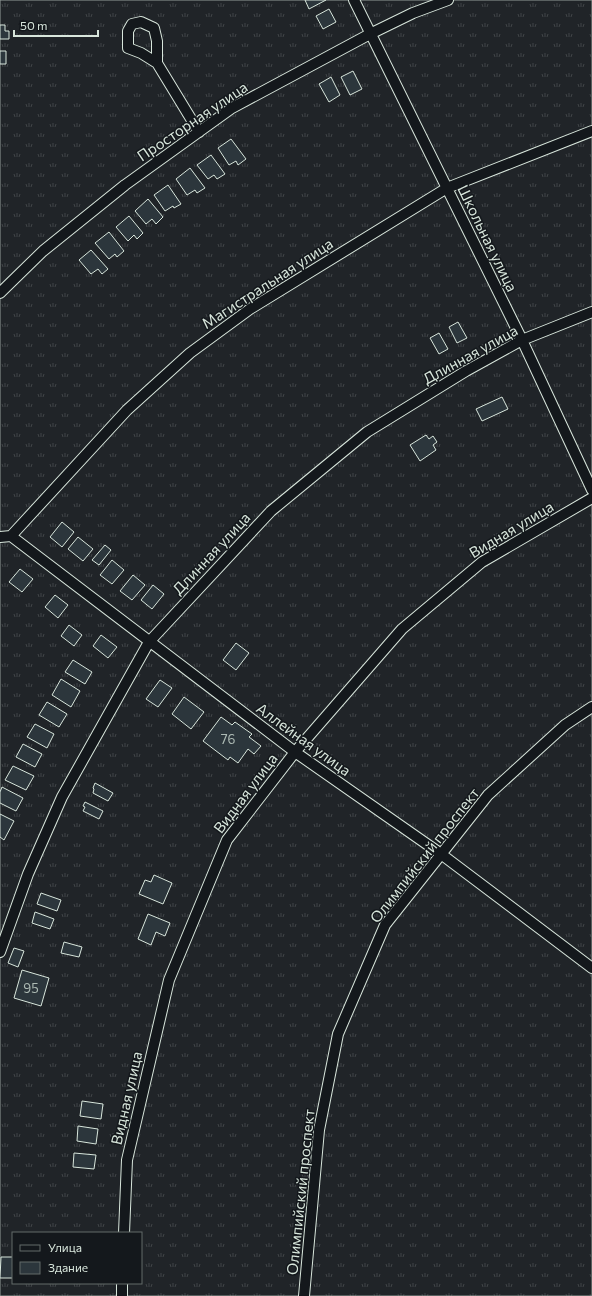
<svg xmlns="http://www.w3.org/2000/svg" width="592" height="1296" viewBox="0 0 592 1296" font-family="Commissioner,sans-serif">
	<defs>
		<pattern id="grass-tufts" width="24" height="20" patternUnits="userSpaceOnUse"><rect width="24" height="20" fill="#202428"/><path d="M3 7l-1-3M5 7V3M7 7l1-3M15 17l-1-3M17 17v-4M19 17l1-3" fill="none" stroke="#404447"/></pattern>
	</defs>
	<rect width="100%" height="100%" fill="#14181c"/>
	<path fill="url(#grass-tufts)" stroke="#939e99" fill-rule="evenodd" d="M0,0H592V1296H0ZM13,1233H141V1283H13Z"/>
	<path fill="#2c363c" stroke="#d8e6dc" d="M305,0H326L309,9Z
		M329,9L336,22L323,29L316,16Z
		M0,25H5V31H9V39H0Z
		M0,51H6V64H0Z
		M353,71L362,89L350,95L341,77Z
		M331,77L340,95L329,102L319,84Z
		M231,139L246,159L238,165L236,161L229,165L218,148Z
		M211,155L225,174L217,179L214,175L208,179L197,165Z
		M190,168L205,188L197,193L195,190L187,195L176,179Z
		M168,185L181,204L174,208L173,206L165,211L154,195Z
		M148,199L163,217L156,224L152,219L146,224L135,211Z
		M129,216L143,233L137,239L134,235L128,241L116,227Z
		M109,232L124,251L117,257L115,254L109,259L95,243Z
		M91,250L108,269L102,274L98,269L91,274L79,260Z
		M458,322L467,338L457,343L449,327Z
		M439,333L448,349L439,354L430,338Z
		M502,397L508,409L482,421L476,409Z
		M426,435L429,439L433,436L437,442L433,445L436,450L420,461L410,445Z
		M62,522L74,532L62,547L50,537Z
		M78,537L93,549L83,561L68,549Z
		M105,545L111,550L99,565L92,560Z
		M112,560L124,570L112,584L100,575Z
		M20,569L33,579L22,592L9,582Z
		M133,575L145,585L132,600L120,591Z
		M153,585L164,594L152,609L141,600Z
		M55,595L68,605L58,618L45,607Z
		M69,625L82,635L74,646L61,636Z
		M101,635L117,647L108,658L93,646Z
		M236,643L249,653L236,670L223,660Z
		M73,660L92,672L85,684L65,672Z
		M61,679L80,691L71,707L52,695Z
		M160,680L172,688L158,707L146,699Z
		M184,697L204,712L191,729L172,714Z
		M47,702L67,714L59,727L39,715Z
		M221,717L232,725L235,722L252,734L249,737L261,746L254,754L248,749L238,763L230,757L228,760L203,741Z
		M35,724L54,734L47,748L27,737Z
		M23,744L42,754L35,767L16,757Z
		M13,766L34,776L26,790L5,780Z
		M95,783L113,793L108,801L93,793L94,789L93,788Z
		M2,787L23,798L16,811L0,803V792Z
		M85,802L103,811L99,819L83,811L85,807L83,806Z
		M0,814L14,821L4,840L0,837Z
		M154,875L172,883L163,904L139,894L145,880L151,882Z
		M41,893L61,900L57,911L37,904Z
		M35,912L54,919L50,929L32,923Z
		M148,914L170,923L165,936L156,932L151,945L138,939Z
		M64,942L82,947L79,957L61,953Z
		M14,948L24,951L18,967L8,963Z
		M22,970L49,978L41,1006L14,998Z
		M82,1101L103,1104L101,1119L80,1116Z
		M78,1126L98,1129L96,1144L77,1141Z
		M74,1153L96,1155L94,1169L73,1167Z
		M1,1257H13V1278H0Z"/>
	<g fill="none" stroke-linecap="round" stroke-linejoin="round">
		<g stroke="#d8e6dc" stroke-width="12">
			<path id="minor" d="M354,0L522,340L592,490
				M157,63V41L154,28L141,22L132,24L128,31V48L141,53L157,63L199,132
				M0,293L43,251L125,185L232,108L370,34L413,13L448,0
				M11,536L127,410L190,353L250,309L447,188L592,131
				M0,537L11,536L295,752L441,854L592,968
				M0,952L28,874L62,797L149,642L271,511L367,432L466,371L522,340L592,312
				M124,1233L127,1160L169,980L227,840L295,752L402,629L482,562L592,498
				M122,1296V1283
				M304,1296L319,1130L338,1034L385,925L488,795L565,725L592,707"/>
		</g>
		<use href="#minor" stroke="#14181c" stroke-width="10"/>
	</g>
	<g text-anchor="middle" dominant-baseline="central" stroke-width="3" stroke-linejoin="round" paint-order="stroke">
		<g font-size="13" fill="#adbab4">
			<text x="228" y="739">76</text>
			<text x="31" y="988">95</text>
		</g>
		<g font-size="15" fill="#d8e6dc" stroke="#14181c">
			<text transform="translate(192 121) rotate(-34)">Просторная улица</text>
			<text transform="translate(488 238) rotate(64)">Школьная улица</text>
			<text transform="translate(267 283) rotate(-33)">Магистральная улица</text>
			<text transform="translate(470 354) rotate(-29)">Длинная улица</text>
			<text transform="translate(511 529) rotate(-31)">Видная улица</text>
			<text transform="translate(211 553) rotate(-47)">Длинная улица</text>
			<text transform="translate(304 739) rotate(36)">Аллейная улица</text>
			<text transform="translate(245 793) rotate(-53)">Видная улица</text>
			<text transform="translate(424 855) rotate(-52)">Олимпийский проспект</text>
			<text transform="translate(126 1098) rotate(-77)">Видная улица</text>
			<text transform="translate(300 1192) rotate(-84)">Олимпийский проспект</text>
		</g>
	</g>
	<rect x="12" y="1232" width="130" height="52" fill="#14181c" stroke="#626a69"/>
	<rect x="20" y="1245" width="20" height="6" fill="#14181c" stroke="#626a69"/>
	<text x="48" y="1252" font-size="12" fill="#d8e6dc">Улица</text>
	<rect x="20" y="1262" width="20" height="12" fill="#2c363c" stroke="#626a69"/>
	<text x="48" y="1272" font-size="12" fill="#d8e6dc">Здание</text>
	<path d="M14 30v6h84v-6" fill="none" stroke="#d8e6dc" stroke-width="2"/>
	<text x="20" y="30" font-size="12" fill="#d8e6dc" stroke="#14181c" stroke-width="3" paint-order="stroke">50 m</text>
</svg>
